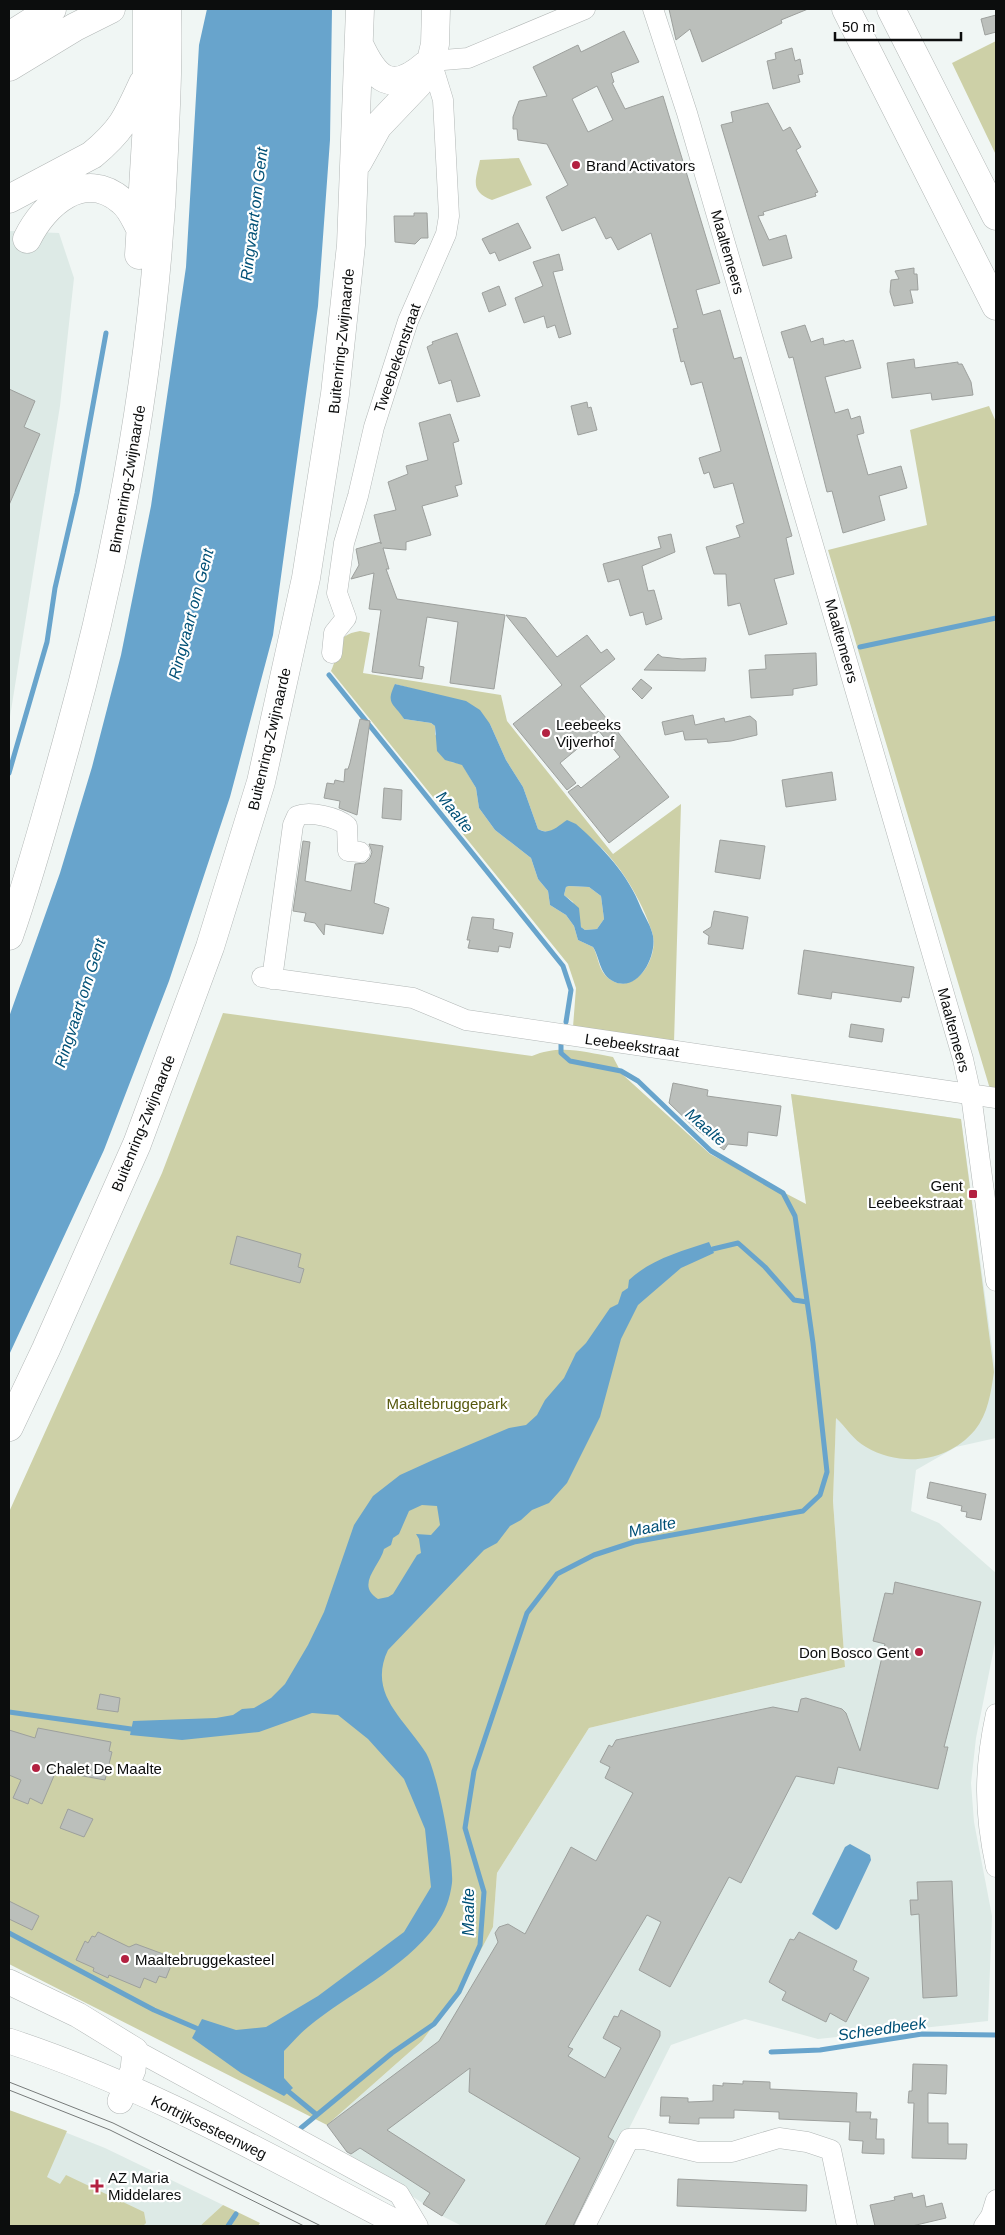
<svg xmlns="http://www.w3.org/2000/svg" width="1005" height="2235" viewBox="0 0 1005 2235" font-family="Arial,sans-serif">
	<rect width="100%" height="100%" fill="#f0f6f4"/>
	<path fill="#ddeae6" d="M9,231L59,233L74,278L60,406L9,723Z
		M791,1094L961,1119L996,1376V1438L956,1447L916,1470L911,1511L939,1523L996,1573V1638L976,1738L971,1783L974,1822L992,1916L988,2021L818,2039L745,2019L671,2045L580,2226H462L442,2216L350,2155L327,2125L422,2041L493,1927L497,1873L589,1728L845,1667L833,1501L836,1415Z
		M9,2110L105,2148L223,2205L200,2226H9Z"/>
	<path fill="#cdd0a7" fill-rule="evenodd" d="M996,41V155L952,63Z
		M519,158L532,185L492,200C469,191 476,180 480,160Z
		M989,406L996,422V1089H990L828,550L927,525L910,430Z
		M360,631L370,633L363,673L501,695L507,721L613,854L681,804L674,1043L573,1027L576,988L568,964L331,671C341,650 333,635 360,631ZM395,684L450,699L490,724L506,760L523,787L538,829C550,836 581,830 593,840C619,862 642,900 652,932C661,959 631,1002 605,975C598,967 598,955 593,947L578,940L574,926L566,915L550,905L548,891L538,879L531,858L495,830L479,808L476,788L462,764L451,762L435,734V726L431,723L404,719L401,713Z
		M569,886L589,887L601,896L604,919L597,929L585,930L581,927L573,902L564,895L566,887Z
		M223,1013L532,1056C560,1044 585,1052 613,1057L622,1074L710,1154L806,1204L791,1094L961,1119L994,1372C991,1392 988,1414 975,1430C948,1462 902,1468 866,1447C853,1440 846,1427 836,1418L833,1501L845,1667L589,1728L497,1873L493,1927L460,1989L422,2041L327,2125L9,1964V1512L162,1173Z
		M9,2110L67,2131L47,2177L60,2184L66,2175L144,2212L146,2223L143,2226H9Z
		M223,2205L260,2223L258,2226H200Z"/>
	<path fill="#68a4cc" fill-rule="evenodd" d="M207,9H332L330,140L318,306L273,635L230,797L169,981L104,1150L9,1355V1017L60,873L92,767L121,655L151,506L186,267L199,45Z
		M395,684L466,701L480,710L490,724L506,760L523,787L538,829C549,836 558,826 567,820L576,824C603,848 628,874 641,908C645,917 651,926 653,936C657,958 636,996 611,980C599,972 600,958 593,947L578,940L574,926L566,915L550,905L548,891L538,879L531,858L495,830L479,808L476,788L462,765L445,760L437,751L435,726L431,723L404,719C394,703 385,705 395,684ZM569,886L589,887L601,896L604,919L597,929L585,930L581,927L579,908L564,895L566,887Z
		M709,1242L714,1253L681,1268L638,1305L621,1339L600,1417L567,1483L549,1503L532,1510L521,1520L510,1526L497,1543L484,1550L388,1650C367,1694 405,1719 426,1753C438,1774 454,1860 452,1883C450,1899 445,1912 436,1925C403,1970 349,1993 308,2027C299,2034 292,2043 284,2051V2078L293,2088L284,2096L241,2073L192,2038L202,2019L236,2030L266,2027L318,1996L404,1932L431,1887L425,1829L404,1779L368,1739L338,1715L312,1713L259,1732L182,1740L130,1735L133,1721L216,1718L233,1715L242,1709L254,1708L271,1698L285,1684L308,1645L324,1612L354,1525L373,1496L400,1475L433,1460L509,1428L526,1425L537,1415L545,1400L564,1378L576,1353L586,1343L610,1308L618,1304L622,1292L628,1288L629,1280C650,1260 681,1251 709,1242ZM422,1505L437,1506L440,1525L431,1535L416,1534L419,1539L421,1553L417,1555L393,1594L388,1597L378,1599C355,1585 380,1566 384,1549L391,1545L393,1538L399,1534L409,1511Z
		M850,1844L870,1855L871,1860L839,1928L836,1930L812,1914L845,1847Z"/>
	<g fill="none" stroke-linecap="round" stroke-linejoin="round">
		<path stroke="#68a4cc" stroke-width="5" d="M860,647L996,618
			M329,675L563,966L571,990L566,1022
			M9,773L47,642L55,588L77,493L106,333
			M713,1249L738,1243L765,1267L794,1300L807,1302
			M9,1712L131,1729
			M9,1933L154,2010L196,2028
			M771,2052L820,2050L922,2034L996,2035
			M289,2092L317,2115
			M301,2128L392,2053L434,2024L459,1992L480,1945L484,1892L465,1828L474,1771L527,1613L557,1574L594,1555L634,1542L803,1511L820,1495L827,1472L813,1343L795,1216L783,1193L711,1151L638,1081L621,1071L570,1061L561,1053V1043
			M228,2226L236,2214"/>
	</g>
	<path fill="#bbbfbb" stroke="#9da09d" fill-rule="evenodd" d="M669,9H808L781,20L782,23L702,62L690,29L676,40Z
		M996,15V32L985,35L981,19Z
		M624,31L639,62L611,73L614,82L612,83L625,109L663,96L720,283L696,290L703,315L720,310L734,359L741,357L792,536L786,538L794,574L774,579L787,624L749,635L740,603L728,606L726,574H714L706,547L740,537L736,526L744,523L733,483L714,488L709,472L704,474L699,458L721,451L702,382L691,385L684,361L681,362L673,329L678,328L651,233L618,250L611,237L606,239L595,217L562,231L546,197L568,185L547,144L518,140L517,129H513V117L519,101L547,96L533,67L578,45L581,52ZM597,86L613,120L588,132L572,99Z
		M792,48L795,61L800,59L803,74L798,75L800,82L773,89L767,61L776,59L775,53Z
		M768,103L783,131L790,127L801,147L796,150L818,192L815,193L816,196L763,212L764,215L758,216L769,240L786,235L792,258L763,266L721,125L733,122L731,112Z
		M414,213H427L428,238H421L415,244L395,242L394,216H414Z
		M518,223L531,248L499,261L495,252L490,254L482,239Z
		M559,254L563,270L553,272L571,334L559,338L555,325L547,328L544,316L524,323L515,298L543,286L533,262Z
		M914,268V274H917L918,290H910L913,303L894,306L890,292L891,280L899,279L895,271Z
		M499,286L506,305L489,312L482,293Z
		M805,325L811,342L823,338L824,345L844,340L845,342L853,340L861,368L825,377L835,413L848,409L851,419L860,416L864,433L857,435L868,475L901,466L907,488L879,496L885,520L843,533L832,491L827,492L793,357L789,358L781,332Z
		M457,333L480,396L457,402L451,380L439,384L427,347L433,344L432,342Z
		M914,359L915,368L958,362V364H962L971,382L973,395L932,400L931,393L892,398L887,363Z
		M9,389L35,401L24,427L40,434L9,505Z
		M587,402L588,408L591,407L597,430L578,435L571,406Z
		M450,414L459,441L453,443L462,484L455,486L458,496L422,506L431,535L406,542V550L383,548L389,569H386L397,599L505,615L494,689L450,683L458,622L427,617L419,666L424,667L422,679L372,672L381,610L369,609L374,573L351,579L359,565L356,549L381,542V544L374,515L396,510L388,482L408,474L406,466L428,460L419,423Z
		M671,534L675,552L642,566L648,591L654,590L662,619L646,625L643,612L630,616L619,579L608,582L603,564L661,548L658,537Z
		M506,615L526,618L557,657L587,635L601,653L607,649L615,659L580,686L615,729L611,733L617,731L669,797L609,843L568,792L578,785L581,788L620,757L599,731L560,763L576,783L567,790L513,724L562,685Z
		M816,653L817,685L793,689V695L751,698L749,670L766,669L765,655Z
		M658,654L662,657L682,659L706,658L705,671L644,670Z
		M641,679L652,688L642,699L632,689Z
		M693,715L695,725L724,718L725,722L750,716L756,721L757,735L731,741L708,743L707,739L685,740L683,731L665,735L662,722Z
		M360,719L370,721L357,815L339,808L340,801L324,798L327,783L334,784L335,780L344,782L345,769H348L350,763Z
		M832,772L836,800L786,807L782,780Z
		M384,788L402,790L401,820L382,818Z
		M720,840L765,846L760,879L715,872Z
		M303,841L310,842L305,881L351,891L355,864L365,863L370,858L372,852L369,844L383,846L374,903L389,908L383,934L325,924L324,935L315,923L304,921L306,913L293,911Z
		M714,911L748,917L743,949L708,944L709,936L703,932L711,927Z
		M472,917L494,919L493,929L513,933L510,948L499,946L498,952L468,948L470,940H467Z
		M804,950L914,967L909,998L902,997L901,1002L832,992L831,999L798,994Z
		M851,1024L884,1029L882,1042L849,1037Z
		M673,1083L708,1090L707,1096L781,1106L777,1136L748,1132L747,1146L728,1144L724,1150L697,1130L669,1103Z
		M237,1236L301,1254L298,1267L304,1269L300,1283L230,1264Z
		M930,1482L986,1494L981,1520L966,1517L967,1512L961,1511L962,1506L927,1498Z
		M895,1582L981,1602L944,1747H948L938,1789L838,1767L834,1784L796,1776L741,1883L729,1877L670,1987L639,1970L661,1922L647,1915L568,2047L573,2049L568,2056L605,2078L621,2048L603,2038L614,2016L618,2017L621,2010L660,2031V2036L608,2137L614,2141L573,2226H545L580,2158L469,2092L470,2068L387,2130L465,2180L442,2216L423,2204L430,2193L360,2148L351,2154L347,2152L327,2125L439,2041L498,1942L495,1933L499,1927L508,1924L525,1934L571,1847L596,1861L633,1793L605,1778L610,1767L600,1762L609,1745L612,1747L616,1740L773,1707L798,1712L801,1699L806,1698L842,1709L846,1713L860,1751L885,1644L873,1641L885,1593L893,1594Z
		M100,1694L120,1698L118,1712L97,1709Z
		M38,1728L111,1742L109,1751L112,1752L105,1780L56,1771L42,1804L30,1798L28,1804L13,1798L21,1780L9,1775V1730L35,1738Z
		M68,1809L93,1819L84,1837L60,1828Z
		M952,1881L957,1996L923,1998L919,1914L911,1915L910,1900H918L917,1882Z
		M9,1901L39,1916L32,1930L9,1919Z
		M98,1932L129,1947L136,1944L174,1958L166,1978L159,1976L156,1983L144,1978L140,1988L109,1975L108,1978L93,1971L94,1968L76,1960L85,1941L88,1943L92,1936L95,1937Z
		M799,1932L857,1961L853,1970L869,1978L846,2022L830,2013L826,2022L782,2000L786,1992L769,1982L790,1939L794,1940Z
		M913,2064L947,2065L946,2094L928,2093V2123H948V2144H967L966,2159L912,2158L914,2103H908L909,2091H912Z
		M743,2081L770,2082V2089L857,2093L856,2112H871L870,2119H877L876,2139H884V2154L862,2153L863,2141L849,2140L850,2122L779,2119V2112L734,2110V2118H699V2124L669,2123L670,2116H660L661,2097L688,2098V2102L713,2101V2085L723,2086V2083L743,2084Z
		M678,2179L807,2185L806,2211L677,2206Z
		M912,2193L913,2198L924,2195L926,2207L942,2203L946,2218L912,2226H875L870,2205L895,2200L894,2197Z"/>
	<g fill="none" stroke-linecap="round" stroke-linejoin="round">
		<g stroke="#b2b7b6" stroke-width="21">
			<path id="minor" d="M653,9L687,113L963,1059L971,1095L996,1281
				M332,653L334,633L346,618L337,593L344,543L358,496L374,427L408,321L446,234L449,216L443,100L431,61L468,58L585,9
				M262,977L413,998L466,1020L996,1098
				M272,979L293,825L297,816C310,811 337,817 347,826L348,851L360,852
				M996,1714C984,1769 984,1812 996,1867
				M135,2050L399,2194L418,2226
				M585,2226L629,2139H644L698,2152H732L779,2138L807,2142L831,2150L847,2226
				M984,2226L991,2216L996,2200"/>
		</g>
		<g stroke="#b2b7b6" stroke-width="26">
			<path id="major" d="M9,1982L78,2015L135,2050L133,2070L120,2101
				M9,2041C147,2086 275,2160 403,2226"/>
		</g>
		<g stroke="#b2b7b6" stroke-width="29">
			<path id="highway" d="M846,9L996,306
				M891,9L996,216
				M9,36L52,9
				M359,44C375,79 391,95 426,65
				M9,67L75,27L111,9
				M358,162L378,126L418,84L431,61L435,44L436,9
				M9,199L92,155C122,130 127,118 143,83
				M27,239C44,204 84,168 122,201C132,209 135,220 141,230
				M139,255L147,123V9
				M9,936C31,873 48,809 66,745C120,551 156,353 164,151C166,104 169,56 167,9
				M9,1427L46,1349L137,1144L210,947L261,782L306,578L335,394L351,245L360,9"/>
		</g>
		<use href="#minor" stroke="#fff" stroke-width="20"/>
		<use href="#major" stroke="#fff" stroke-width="25"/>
		<use href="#highway" stroke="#fff" stroke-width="28"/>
		<path stroke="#777b7a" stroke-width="1" d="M9,2082L113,2123L321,2226
			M9,2090L110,2130L304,2226"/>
	</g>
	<g fill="#b32141" stroke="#fff" stroke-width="2">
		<circle cx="576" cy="165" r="5"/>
		<circle cx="546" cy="733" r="5"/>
		<rect x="968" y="1189" width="10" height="10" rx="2.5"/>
		<circle cx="919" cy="1652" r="5"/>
		<circle cx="36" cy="1768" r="5"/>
		<circle cx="125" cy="1959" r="5"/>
		<path d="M94.5 2178.5h5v5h5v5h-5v5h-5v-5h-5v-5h5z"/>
	</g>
	<g text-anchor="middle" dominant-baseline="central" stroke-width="4.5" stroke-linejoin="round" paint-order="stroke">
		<g font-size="15" fill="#0c0d0d" stroke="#fff" text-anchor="start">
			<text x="586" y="165">Brand Activators</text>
			<text x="556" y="724">Leebeeks<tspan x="556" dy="17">Vijverhof</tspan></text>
			<text x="963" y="1185" text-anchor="end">Gent<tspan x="963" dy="17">Leebeekstraat</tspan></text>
			<text x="909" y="1652" text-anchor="end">Don Bosco Gent</text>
			<text x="46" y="1768">Chalet De Maalte</text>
			<text x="135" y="1959">Maaltebruggekasteel</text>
			<text x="108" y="2177">AZ Maria<tspan x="108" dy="17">Middelares</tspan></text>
		</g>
		<g font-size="15" fill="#0c0d0d" stroke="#fff">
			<text transform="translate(728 252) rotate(74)">Maaltemeers</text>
			<text transform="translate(341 341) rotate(-84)">Buitenring-Zwijnaarde</text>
			<text transform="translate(397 358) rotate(-71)">Tweebekenstraat</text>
			<text transform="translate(127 479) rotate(-80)">Binnenring-Zwijnaarde</text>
			<text transform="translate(842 641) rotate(74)">Maaltemeers</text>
			<text transform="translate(269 739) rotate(-77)">Buitenring-Zwijnaarde</text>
			<text transform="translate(954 1030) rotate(75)">Maaltemeers</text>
			<text transform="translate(632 1045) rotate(8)">Leebeekstraat</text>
			<text transform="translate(143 1123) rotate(-68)">Buitenring-Zwijnaarde</text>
			<text transform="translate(209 2127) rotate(26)">Kortrijksesteenweg</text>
		</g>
		<g font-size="15" fill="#56580c" stroke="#fff">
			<text x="447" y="1403">Maaltebruggepark</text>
		</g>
		<g font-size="16" font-style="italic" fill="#005076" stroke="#fff">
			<text transform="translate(254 214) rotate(-83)">Ringvaart om Gent</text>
			<text transform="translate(191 614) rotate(-75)">Ringvaart om Gent</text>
			<text transform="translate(455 812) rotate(51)">Maalte</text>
			<text transform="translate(80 1003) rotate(-72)">Ringvaart om Gent</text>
			<text transform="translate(706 1127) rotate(41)">Maalte</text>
			<text transform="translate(652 1527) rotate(-12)">Maalte</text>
			<text transform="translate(468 1912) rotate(-90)">Maalte</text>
			<text transform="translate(882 2029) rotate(-8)">Scheedbeek</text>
		</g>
	</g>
	<rect width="1005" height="2235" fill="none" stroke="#0c0d0d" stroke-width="20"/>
	<path d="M835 32v8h126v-8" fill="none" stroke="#0c0d0d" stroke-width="2.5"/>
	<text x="842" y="32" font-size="15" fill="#0c0d0d" stroke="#ffffff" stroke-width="4" paint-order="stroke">50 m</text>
</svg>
